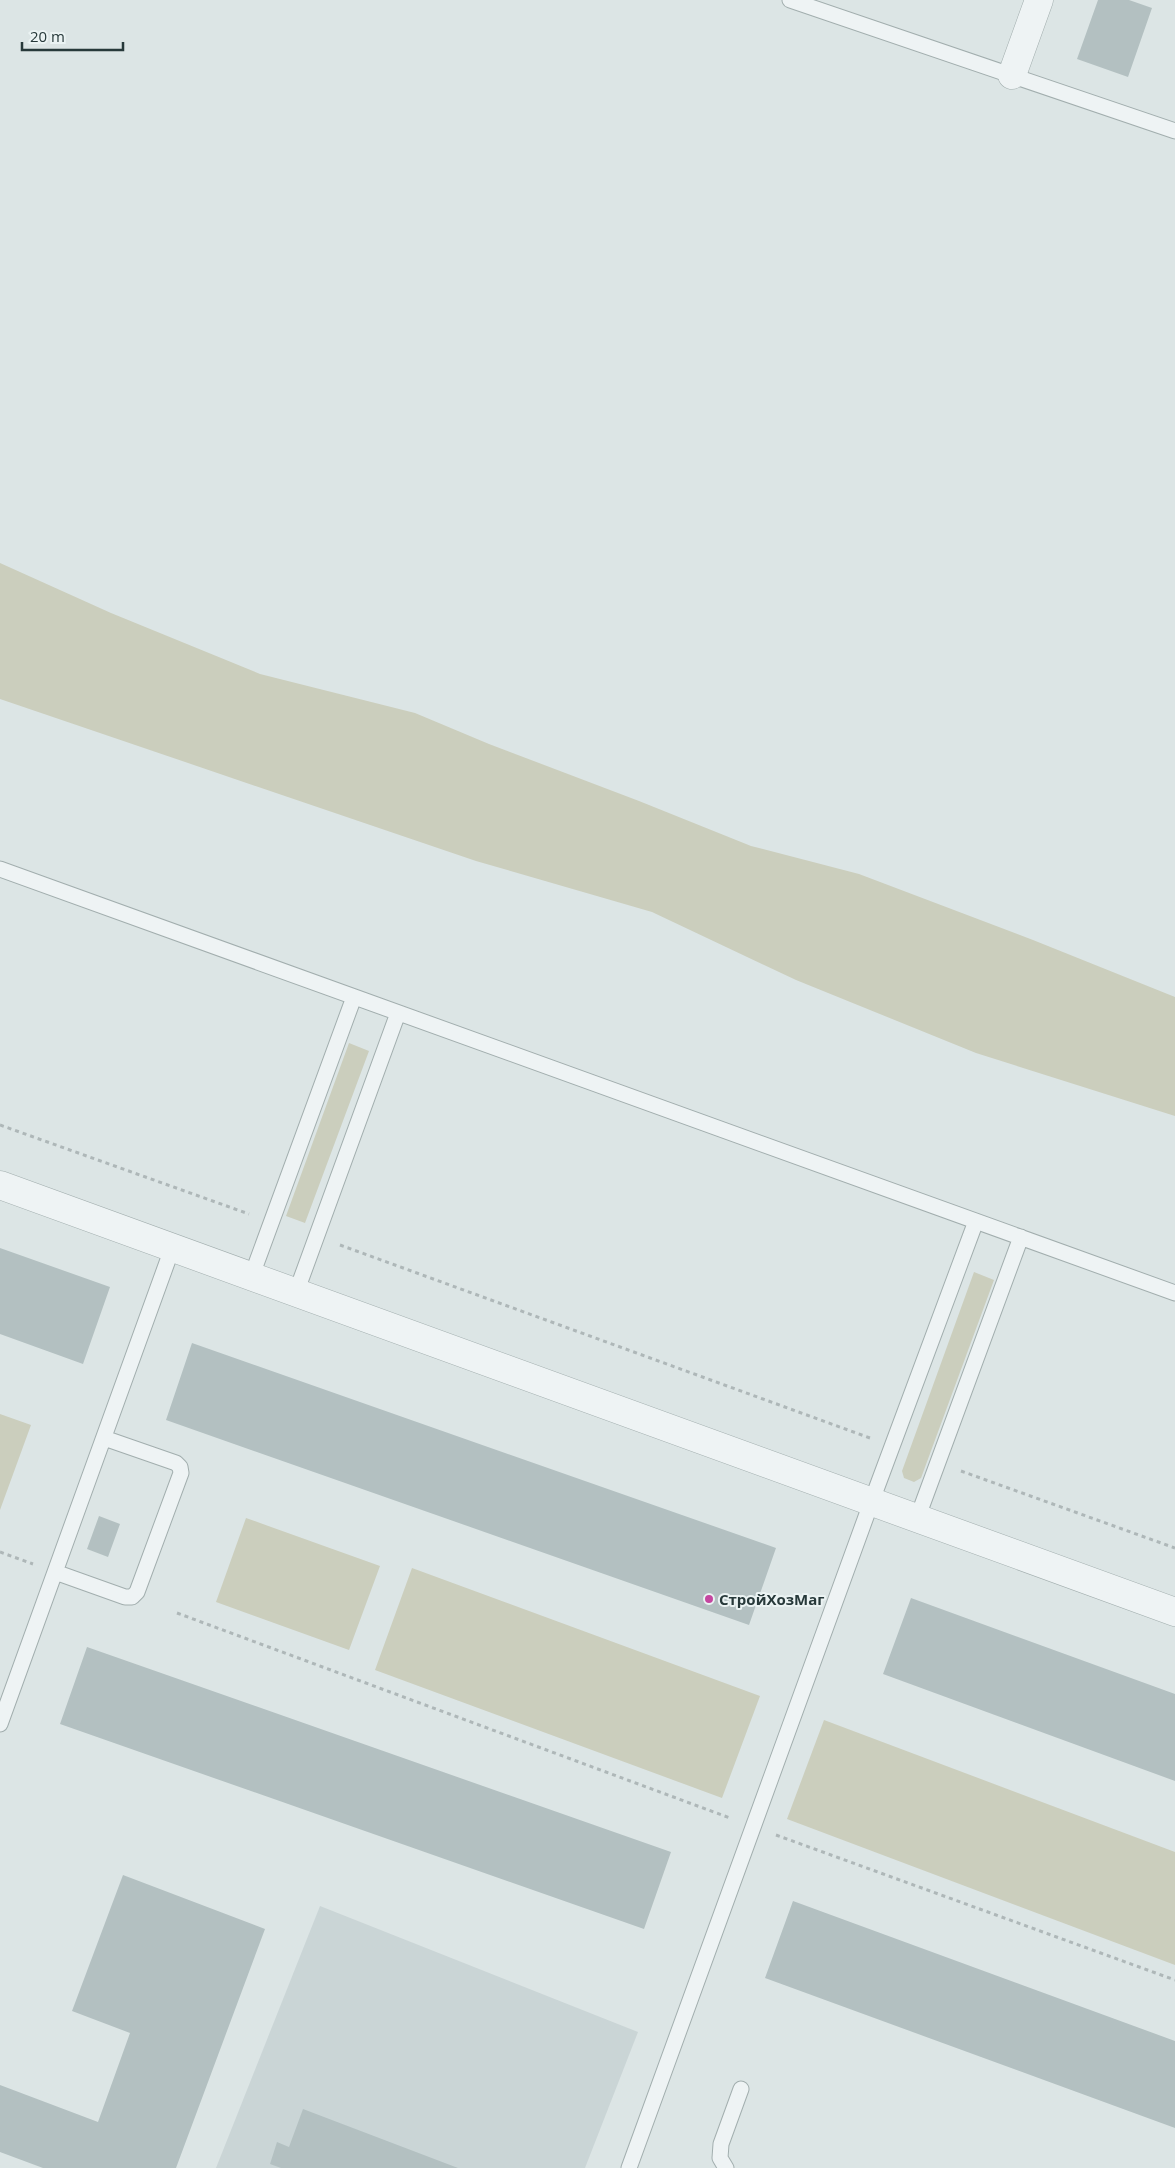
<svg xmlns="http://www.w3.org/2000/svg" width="1175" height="2168" viewBox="0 0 1175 2168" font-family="'Open Sans',sans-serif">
	<rect width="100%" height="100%" fill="#dce5e5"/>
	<path fill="#cad5d6" d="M320,1906L638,2032L585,2168H216Z"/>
	<path fill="#cbcebd" d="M0,563L111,613L260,674L415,713L489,744L639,801L751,846L859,874L1033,940L1175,997V1116L976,1053L796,980L652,912L476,861L0,699Z
		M349,1043L369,1051L305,1223L286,1216Z
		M974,1272L994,1280L921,1478L914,1482L904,1478L902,1471Z
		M0,1414L31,1425L0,1510Z
		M246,1518L380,1566L349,1650L216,1602Z
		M412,1568L760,1696L722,1798L375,1670Z
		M824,1720L1175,1852V1965L787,1819Z"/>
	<path fill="#b3c0c1" d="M1098,0H1129L1152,8L1128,77L1077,59Z
		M0,1248L110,1287L83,1364L0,1334Z
		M192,1343L776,1548L749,1625L166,1420Z
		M99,1516L120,1524L108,1557L87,1549Z
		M911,1598L1175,1694V1781L883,1674Z
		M87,1647L671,1852L644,1929L60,1724Z
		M123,1875L265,1929L176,2168H43L0,2152V2085L98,2122L130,2033L72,2011Z
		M793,1901L1175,2041V2128L765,1978Z
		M303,2109L458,2168H281L270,2164L277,2142L289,2147Z"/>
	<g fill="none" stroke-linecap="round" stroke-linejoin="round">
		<g stroke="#a2aeae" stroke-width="17">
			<path id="service" d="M790,0L1175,131
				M0,869L1175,1293
				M252,1275L354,997
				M297,1290L398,1013
				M917,1519L1021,1237
				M55,1572L125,1597H132L137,1592L181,1473L180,1467L176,1463L104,1438
				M0,1724L173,1246
				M629,2168L871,1503L976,1221
				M726,2168L720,2158L721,2144L741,2089"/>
		</g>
		<g stroke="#a2aeae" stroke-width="29">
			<path id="minor" d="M1012,75L1039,0
				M0,1185C393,1324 783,1471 1175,1612"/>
		</g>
		<path stroke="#aeb7b8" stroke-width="3" stroke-dasharray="4 4" stroke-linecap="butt" d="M0,1125L249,1214
			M340,1245L870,1438
			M961,1471L1175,1548
			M0,1552L33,1564
			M177,1613L730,1818
			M776,1835L1175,1980"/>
		<use href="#service" stroke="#eef3f4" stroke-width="15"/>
		<use href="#minor" stroke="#eef3f4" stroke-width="28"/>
	</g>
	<circle fill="#c546a0" stroke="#ebf3f3" stroke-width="2" cx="709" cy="1599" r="5"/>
	<g text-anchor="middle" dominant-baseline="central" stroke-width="4" stroke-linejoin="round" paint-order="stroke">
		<g font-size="15" font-weight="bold" fill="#27393a" stroke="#ebf3f3" text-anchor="start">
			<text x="719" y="1599">СтройХозМаг</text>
		</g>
	</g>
	<path d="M22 42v8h101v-8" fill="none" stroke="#27393a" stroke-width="2.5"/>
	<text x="30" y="42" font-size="15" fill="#27393a" stroke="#ebf3f3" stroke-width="4" paint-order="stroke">20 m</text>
</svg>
